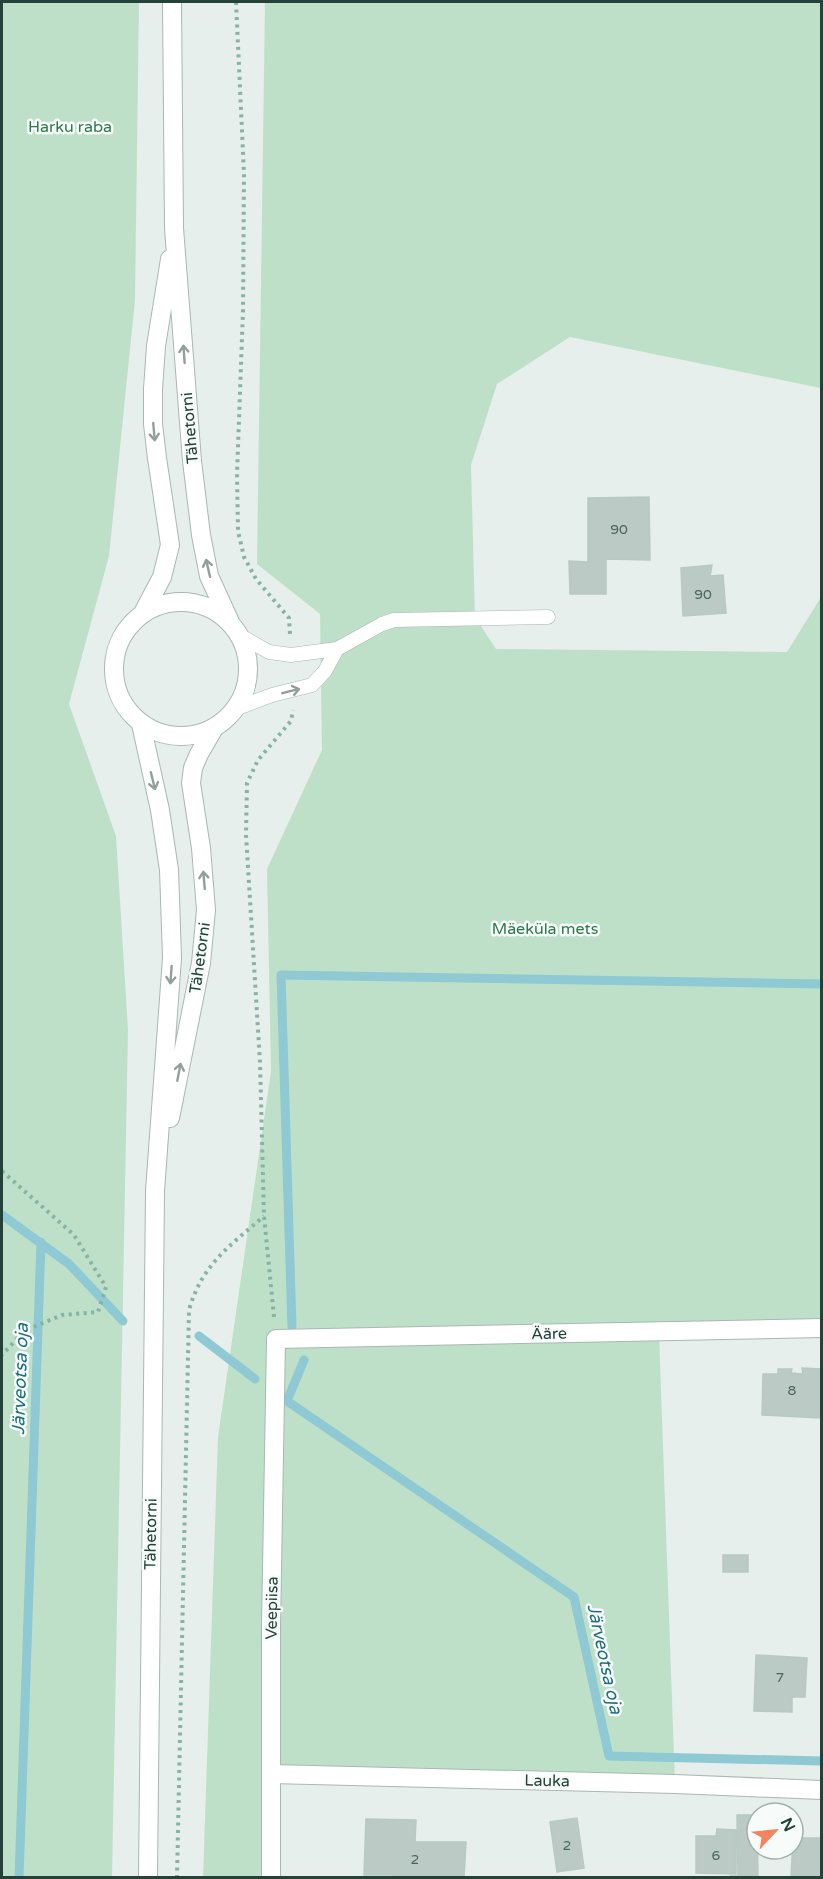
<svg xmlns="http://www.w3.org/2000/svg" width="823" height="1879" viewBox="0 0 823 1879" font-family="'Varela Round',sans-serif">
	<rect width="100%" height="100%" fill="#e6efeb"/>
	<path fill="#bfe0c8" d="M2,2H139L135,300L109,556L69,704L116,836L128,1030L112,1877H2Z
		M265,2H821V388L570,337L497,384L471,465L475,617L496,649L787,652L821,597V1328L659,1333L675,1784L272,1774L271,1877L203,1878L218,1437L271,1071L267,869L322,750L320,614L257,564Z"/>
	<g fill="none" stroke-linecap="round" stroke-linejoin="round">
		<path stroke="#8ec9d4" stroke-width="9" d="M2,1215L69,1264L123,1321
			M292,1327L281,975L822,984
			M199,1336L255,1379
			M304,1360L287,1401L574,1597L609,1756L822,1761
			M19,1878L41,1242"/>
	</g>
	<path fill="#bbcac4" stroke="#b8c9c2" stroke-width="1.5" d="M649,497L650,560L606,559V594H570L569,561L588,562V498Z
		M712,565L710,576L723,575L726,613L683,616L681,568Z
		M802,1368L822,1369L821,1418L762,1415L763,1374H778V1369H792L791,1373L803,1374Z
		M723,1555H748V1572H723Z
		M756,1655L807,1658L805,1697H792V1712L754,1711Z
		M737,1815H757L758,1878H730V1876H738Z
		M577,1818L584,1868L557,1872L550,1822Z
		M366,1819L416,1820L415,1842H466L464,1877L415,1876V1878H394V1875H364Z
		M717,1829L736,1830V1874L696,1873V1836H716Z
		M793,1838H822V1878H791Z"/>
	<g fill="none" stroke-linecap="round" stroke-linejoin="round">
		<g stroke="#a8b8b2" stroke-width="15">
			<path id="service" d="M239,635L269,652L291,655L337,649L382,624L394,620L548,617
				M235,709L272,695L312,685L325,671L337,649"/>
		</g>
		<g stroke="#a8b8b2" stroke-width="20">
			<path id="minor" d="M272,1774L675,1784L822,1790
				M271,1878V1627L276,1339L822,1328"/>
		</g>
		<g stroke="#a8b8b2" stroke-width="20">
			<path id="tertiary" d="M172,2L174,228L192,461L201,535L209,576L230,622
				M114 669a67 67 0 1 1 134 0a67 67 0 1 1-134 0Z
				M144,611L162,577L170,545L157,458L153,424V389L156,346L170,259
				M141,724L160,810L169,870L172,958L155,1191L148,1878
				M170,1118L201,963L206,910L201,848L191,783L193,768L199,754L214,728"/>
		</g>
		<path stroke="#86b3a5" stroke-width="4" stroke-dasharray="3 4.5" stroke-linecap="butt" d="M236,2L244,174L243,311L237,474L238,531L244,557L256,579L289,618L290,634
			M2,1171L74,1235L106,1287L98,1312L62,1315L24,1331L2,1355
			M274,1317L264,1216L260,1062L246,835L247,783L258,760L291,721L293,710
			M177,1878L189,1310C202,1264 230,1246 264,1216"/>
		<use href="#service" stroke="#fff" stroke-width="14"/>
		<use href="#minor" stroke="#fff" stroke-width="18"/>
		<use href="#tertiary" stroke="#fff" stroke-width="18"/>
	</g>
	<defs><path id="oneway-shaft" d="M-6 0H5M1.5-3L5.5 0L1.5 3" fill="none" stroke-width="1.6" stroke-linecap="round" stroke-linejoin="round" transform="scale(1.5)"/></defs>
	<g stroke="#92a09c">
		<use href="#oneway-shaft" transform="translate(184 354) rotate(-94)"/>
		<use href="#oneway-shaft" transform="translate(154 432) rotate(85)"/>
		<use href="#oneway-shaft" transform="translate(208 568) rotate(-103)"/>
		<use href="#oneway-shaft" transform="translate(291 691) rotate(-14)"/>
		<use href="#oneway-shaft" transform="translate(153 781) rotate(76)"/>
		<use href="#oneway-shaft" transform="translate(204 880) rotate(-95)"/>
		<use href="#oneway-shaft" transform="translate(171 975) rotate(94)"/>
		<use href="#oneway-shaft" transform="translate(179 1072) rotate(-79)"/>
	</g>
	<g text-anchor="middle" dominant-baseline="central" stroke-width="5" stroke-linejoin="round" paint-order="stroke">
		<g font-size="14" fill="#4a645c">
			<text x="619" y="529">90</text>
			<text x="703" y="594">90</text>
			<text x="792" y="1390">8</text>
			<text x="780" y="1677">7</text>
			<text x="567" y="1845">2</text>
			<text x="716" y="1855">6</text>
			<text x="415" y="1859">2</text>
		</g>
		<g font-size="16" fill="#2d7a4b" stroke="#f7fbf9">
			<text x="70" y="127">Harku raba</text>
			<text x="545" y="929">Mäeküla mets</text>
		</g>
		<g font-size="16" fill="#24423a" stroke="#f7fbf9">
			<text transform="translate(190 428) rotate(-95)">Tähetorni</text>
			<text transform="translate(200 958) rotate(-82)">Tähetorni</text>
			<text transform="translate(549 1334) rotate(-1)">Ääre</text>
			<text transform="translate(151 1534) rotate(-89)">Tähetorni</text>
			<text transform="translate(272 1608) rotate(-89)">Veepiisa</text>
			<text transform="translate(547 1781) rotate(1)">Lauka</text>
		</g>
		<g font-size="18" font-style="italic" fill="#1c6f80" stroke="#f7fbf9">
			<text transform="translate(20 1379) rotate(-88)">Järveotsa oja</text>
			<text transform="translate(605 1659) rotate(78)">Järveotsa oja</text>
		</g>
	</g>
	<rect width="823" height="1879" fill="none" stroke="#24423a" stroke-width="6"/>
	<g transform="translate(775 1831) rotate(64)"><circle r="28" fill="#f7fbf9" stroke="#a3b1ad" stroke-width="1.5"/>
	<path d="M0-4.5L10 22L0 15L-10 22Z" fill="#f4845f"/>
	<text y="-9" font-size="16" font-weight="bold" text-anchor="middle" fill="#24423a">N</text>
	</g>
</svg>
